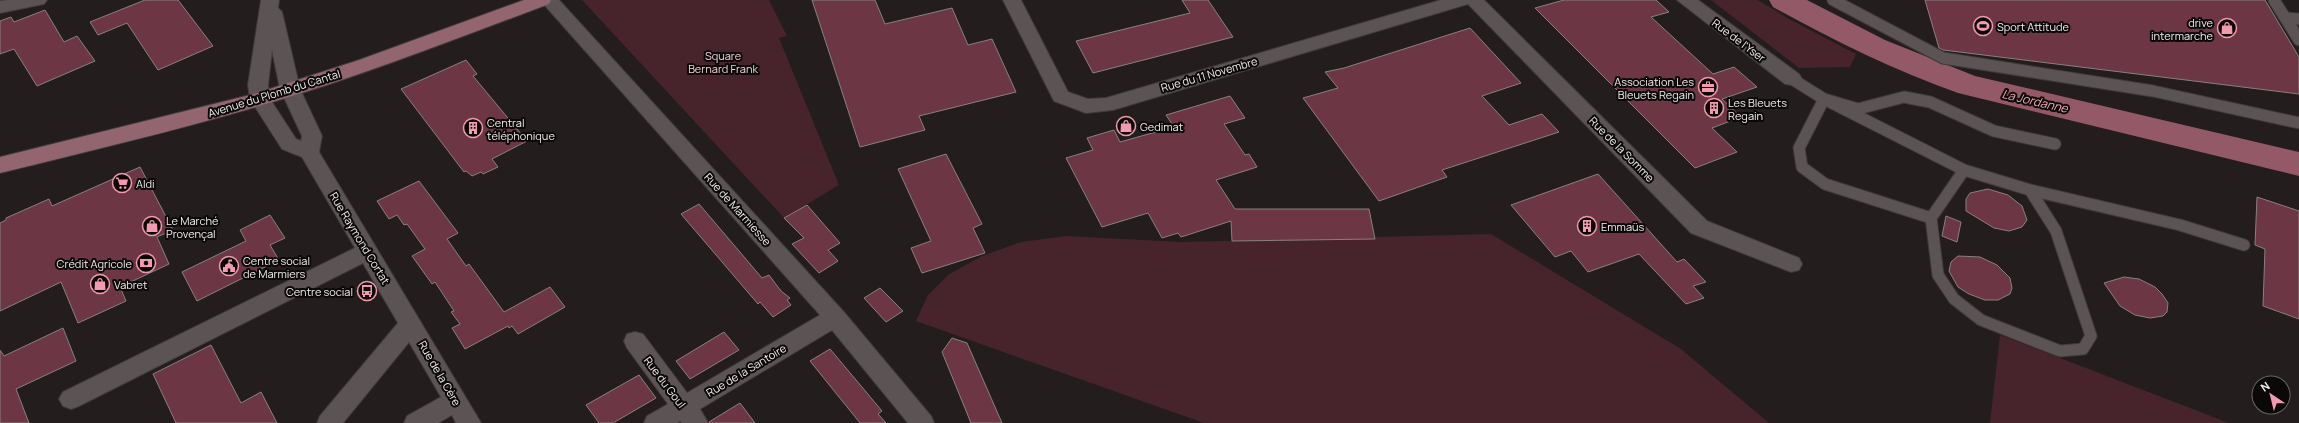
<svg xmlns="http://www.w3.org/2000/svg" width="2299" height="423" viewBox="0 0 2299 423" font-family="Manrope,sans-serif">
	<rect width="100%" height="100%" fill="#231d1e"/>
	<path fill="#47232c" d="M582,0H769L787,36L779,38L839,185L784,218Z
		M1711,0H1758L1789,19L1856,54L1850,67L1799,68Z
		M1491,234L1681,349L1769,423H1204L916,321L928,295L948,275L982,256L1021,242L1066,236L1181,242Z
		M2000,335L2229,423H1990Z"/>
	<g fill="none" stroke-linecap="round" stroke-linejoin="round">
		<path fill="#945967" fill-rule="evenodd" d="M1769,0H1807L1885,40L1975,76L2299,152V176L1958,93C1893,70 1833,40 1773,7Z"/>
	</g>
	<path fill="#6d3645" stroke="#888081" d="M145,0H178L213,46L158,70L127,23L98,35L90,22Z
		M812,0H875L885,24L952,8L968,45L992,39L1016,92L919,116L925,130L860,147Z
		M1182,0H1208L1233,37L1093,73L1076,41L1190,13Z
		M1564,0H1656L1669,12L1651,17L1713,74L1734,67L1757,87L1722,99L1741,117L1712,128L1737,152L1695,168L1535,8Z
		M1925,0H2265L2299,57V94L1943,50L1939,48Z
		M45,10L64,42L77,36L95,61L37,86L14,49L0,54V21L11,17L14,22Z
		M1470,28L1521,83L1482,96L1509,125L1542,114L1559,132L1442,170L1447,177L1379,201L1303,98L1338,88L1325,72L1344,68Z
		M466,60L477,74L473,76L527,141L492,159L498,167L483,174L481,172L472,176L466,171L464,172L401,89Z
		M1230,96L1245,118L1224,124L1245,155L1249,154L1257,167L1216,180L1235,209H1369L1375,239L1232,241L1231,221L1181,237L1178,233L1162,238L1148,213L1102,227L1066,158L1093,150L1087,138L1114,130L1120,142L1145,135L1174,127L1166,115Z
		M946,154L982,224L973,228L985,253L922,273L911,248L931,241L898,169Z
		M140,167L173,230L157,237L169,264L120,287L126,301L78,323L61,282L0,311V223L6,220V218L49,199L52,206Z
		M1598,174L1677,262L1684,259L1706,282L1693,286L1704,298L1686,304L1639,254L1588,272L1571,251L1555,257L1511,205Z
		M419,181L458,233L447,239L466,266L469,264L504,312L550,287L565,307L518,334L512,326L509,328L508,326L465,349L452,328L460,324L451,312L454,311L435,282L432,284L412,256L425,249L407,224L404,225L397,215L389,219L377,201Z
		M1988,189L2008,195L2022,206L2027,220L2022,227L2009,231L1994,228L1966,211V199L1970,193Z
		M2257,197L2299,211V319L2263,306L2265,249L2255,245Z
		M699,204L762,278L769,275L781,291L790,298L787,300L791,305L773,317L760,302L758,304L681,214Z
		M807,205L840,243L828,250L838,261L819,273L792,244L804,238L784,218Z
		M270,215L285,238L270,245L279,260L197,301L182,272L246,241L240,230Z
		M1946,216L1961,222L1957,242L1942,236Z
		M1958,256L1980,257L1997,265L2010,278L2012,288L2010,294L1998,300H1985L1969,294L1958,287L1949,271L1951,262Z
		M2124,277L2139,279L2155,287L2162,294L2168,303L2167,312L2163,316L2150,318L2135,315L2120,306L2104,283Z
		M880,288L903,311L886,322L864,298Z
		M63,328L76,361L16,389L29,423H0V350L4,356Z
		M724,332L739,350L690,379L676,361Z
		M952,338L967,343L1002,423H971L942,352Z
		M211,345L241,403L261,392L277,423H176L153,374Z
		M830,349L882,411L878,414L886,423H860L810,361Z
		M639,375L656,398L613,423H599L586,405Z
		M740,403L755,423H709V422Z"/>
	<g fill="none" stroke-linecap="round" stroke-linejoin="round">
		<g stroke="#403a3b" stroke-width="13">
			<path id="lane" d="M1833,0L1943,58L2153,91L2299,123
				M2274,0L2299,40
				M2286,18L2299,19
				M1792,79L1824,99L1799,148L1802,167L1825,184L1931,218
				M2055,144L1994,131L1930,102L1904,97L1858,109L1824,99L1964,170L2030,190L2180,225L2244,245
				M1964,170L1931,218L1938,275L1954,299L1981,320L2060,351L2083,349L2091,336L2056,231L2030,190"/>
		</g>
		<g stroke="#403a3b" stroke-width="2">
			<path id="street" d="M7,0H47L44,4L0,13V1Z
				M261,0H279L278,8L282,12L300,89L322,136L319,152L481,423H456L452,415L438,423H404L407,416L441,397L409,342L343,423H317L320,416L398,323L363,263L79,406L71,409L63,406L59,399L63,392L355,248L302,157L282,149L250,99L248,85ZM272,50L280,89L302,136L301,141L296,139L270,99L268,85Z
				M540,0H559L843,311L931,416L934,423H908L832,330L700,409L708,423H682L680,421L677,423H644L647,416L668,404L627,348L624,341L627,334L635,332L643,334L687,393L820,315Z
				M1003,0H1021L1068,92L1088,99L1106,98L1441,0H1484L1707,221L1799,258L1802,264L1799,270L1791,272L1691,233L1468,4L1113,110L1086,113L1054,101Z
				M1677,0H1698L1799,74L1802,79L1799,84L1792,85L1785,84Z"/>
		</g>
		<g stroke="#403a3b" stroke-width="2">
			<path id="primary" d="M524,0H551L549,4C455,39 362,76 266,104C179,130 89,151 0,173V157L254,94L359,60Z"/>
		</g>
		<use href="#lane" stroke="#5b5354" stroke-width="11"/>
		<use href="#street" fill="#5b5354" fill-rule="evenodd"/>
		<use href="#primary" fill="#92656f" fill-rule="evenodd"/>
	</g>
	<defs>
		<g id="stadium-ring" transform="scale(1)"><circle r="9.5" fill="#0b0808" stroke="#f29aae" stroke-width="1.5"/><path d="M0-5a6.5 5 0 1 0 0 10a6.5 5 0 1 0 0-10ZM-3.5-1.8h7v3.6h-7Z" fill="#f29aae"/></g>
		<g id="shop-ring" transform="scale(1)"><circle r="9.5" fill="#0b0808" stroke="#f29aae" stroke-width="1.5"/><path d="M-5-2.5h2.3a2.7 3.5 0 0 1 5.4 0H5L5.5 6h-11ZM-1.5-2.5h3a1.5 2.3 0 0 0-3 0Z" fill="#f29aae"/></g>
		<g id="office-ring" transform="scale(1)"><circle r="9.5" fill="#0b0808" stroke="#f29aae" stroke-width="1.5"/><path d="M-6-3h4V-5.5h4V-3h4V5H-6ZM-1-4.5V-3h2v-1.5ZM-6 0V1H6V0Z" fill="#f29aae"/></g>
		<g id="building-ring" transform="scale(1)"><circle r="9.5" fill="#0b0808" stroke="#f29aae" stroke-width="1.5"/><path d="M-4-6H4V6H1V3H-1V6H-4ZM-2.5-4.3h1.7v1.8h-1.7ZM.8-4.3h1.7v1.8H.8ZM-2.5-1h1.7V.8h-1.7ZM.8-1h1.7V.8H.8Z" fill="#f29aae"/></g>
		<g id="supermarket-ring" transform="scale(1)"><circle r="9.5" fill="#0b0808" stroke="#f29aae" stroke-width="1.5"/><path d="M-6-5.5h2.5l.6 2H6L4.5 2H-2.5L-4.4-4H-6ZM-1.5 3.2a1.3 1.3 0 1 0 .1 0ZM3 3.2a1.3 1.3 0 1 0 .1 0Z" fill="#f29aae"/></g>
		<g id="bank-ring" transform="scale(1)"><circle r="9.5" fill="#0b0808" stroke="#f29aae" stroke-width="1.5"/><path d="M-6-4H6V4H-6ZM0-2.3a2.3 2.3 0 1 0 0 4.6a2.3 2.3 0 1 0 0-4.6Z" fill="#f29aae"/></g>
		<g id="civic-ring" transform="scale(1)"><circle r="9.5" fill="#0b0808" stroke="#f29aae" stroke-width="1.5"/><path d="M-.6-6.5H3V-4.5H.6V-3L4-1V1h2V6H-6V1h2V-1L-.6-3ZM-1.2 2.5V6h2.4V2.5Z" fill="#f29aae"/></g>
		<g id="bus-ring" transform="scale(1)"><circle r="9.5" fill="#0b0808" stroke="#f29aae" stroke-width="1.5"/><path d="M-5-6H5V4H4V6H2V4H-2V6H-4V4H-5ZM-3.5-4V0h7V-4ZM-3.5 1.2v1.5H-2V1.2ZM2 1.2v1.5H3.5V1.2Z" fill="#f29aae"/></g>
	</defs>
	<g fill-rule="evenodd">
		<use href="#stadium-ring" x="1983" y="26"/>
		<use href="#shop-ring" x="2227" y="28"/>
		<use href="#office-ring" x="1708" y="87"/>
		<use href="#building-ring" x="1714" y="108"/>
		<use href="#shop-ring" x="1126" y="126"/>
		<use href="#building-ring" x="473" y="128"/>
		<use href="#supermarket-ring" x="122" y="183"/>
		<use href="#shop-ring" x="152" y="226"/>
		<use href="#building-ring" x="1587" y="226"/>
		<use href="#bank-ring" x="146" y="263"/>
		<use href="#civic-ring" x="229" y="266"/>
		<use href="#shop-ring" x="100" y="284"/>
		<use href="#bus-ring" x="367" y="291"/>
	</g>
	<g text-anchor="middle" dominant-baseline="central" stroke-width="4" stroke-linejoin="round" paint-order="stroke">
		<g font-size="11" fill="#f4eff0" stroke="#0b0808" text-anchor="start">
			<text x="2213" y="22" text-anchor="end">drive<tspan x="2213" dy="13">intermarche</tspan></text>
			<text x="1997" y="26">Sport Attitude</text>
			<text x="1694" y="81" text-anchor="end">Association Les<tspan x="1694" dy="13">Bleuets Regain</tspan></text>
			<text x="1728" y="102">Les Bleuets<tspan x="1728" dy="13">Regain</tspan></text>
			<text x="487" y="122">Central<tspan x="487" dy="13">téléphonique</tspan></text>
			<text x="1140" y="126">Gedimat</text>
			<text x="136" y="183">Aldi</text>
			<text x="166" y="220">Le Marché<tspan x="166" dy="13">Provençal</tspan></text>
			<text x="1601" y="226">Emmaüs</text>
			<text x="243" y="260">Centre social<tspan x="243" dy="13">de Marmiers</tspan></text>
			<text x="132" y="263" text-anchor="end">Crédit Agricole</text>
			<text x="114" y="284">Vabret</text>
			<text x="353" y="291" text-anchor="end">Centre social</text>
		</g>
		<g font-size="11" fill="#f4eff0" stroke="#0b0808">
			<text transform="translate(1739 40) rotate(37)">Rue de l'Yser</text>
			<text transform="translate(1209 74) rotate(-16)">Rue du 11 Novembre</text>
			<text transform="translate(274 93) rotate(-17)">Avenue du Plomb du Cantal</text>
			<text transform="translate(1622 149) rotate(45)">Rue de la Somme</text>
			<text transform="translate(738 209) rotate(48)">Rue de Marmiesse</text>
			<text transform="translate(360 238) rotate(59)">Rue Raymond Cortat</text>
			<text transform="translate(746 370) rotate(-31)">Rue de la Santoire</text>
			<text transform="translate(440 373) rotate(60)">Rue de la Cère</text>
			<text transform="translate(665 382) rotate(53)">Rue du Goul</text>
		</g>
		<g font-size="11" fill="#f8d2d9" stroke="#0b0808">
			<text x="723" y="55">Square<tspan x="723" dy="13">Bernard Frank</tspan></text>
		</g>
		<g font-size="12" font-style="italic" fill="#f5acbc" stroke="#0b0808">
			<text transform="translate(2035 101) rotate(13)">La Jordanne</text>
		</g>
	</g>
	<g transform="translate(2271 395) rotate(325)"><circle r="19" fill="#0b0808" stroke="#686465"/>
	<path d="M0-3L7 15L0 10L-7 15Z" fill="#f29aae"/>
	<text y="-6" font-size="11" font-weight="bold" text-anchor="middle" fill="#f4eff0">N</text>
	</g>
</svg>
